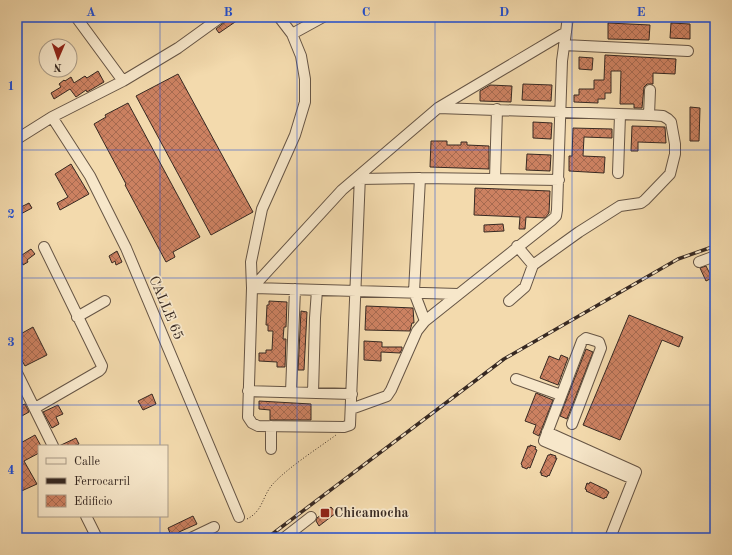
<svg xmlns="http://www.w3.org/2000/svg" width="732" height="555" viewBox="0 0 732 555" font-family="'Old Standard TT',serif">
	<defs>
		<pattern id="building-cross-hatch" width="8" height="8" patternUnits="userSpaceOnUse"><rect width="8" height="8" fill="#cc8161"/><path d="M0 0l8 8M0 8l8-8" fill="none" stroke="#a66a50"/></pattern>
	</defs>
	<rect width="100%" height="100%" fill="#f3daad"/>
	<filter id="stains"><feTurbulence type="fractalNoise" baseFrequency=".005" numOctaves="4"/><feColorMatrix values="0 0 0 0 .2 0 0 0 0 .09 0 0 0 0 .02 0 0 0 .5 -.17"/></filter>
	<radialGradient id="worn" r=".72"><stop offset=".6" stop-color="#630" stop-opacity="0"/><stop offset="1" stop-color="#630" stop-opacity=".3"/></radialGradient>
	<path fill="url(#building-cross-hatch)" stroke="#372922" d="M231,17H236L238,20L219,33L216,29Z
		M608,23L650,25L649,40L608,39Z
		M671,23L690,24V39L670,38Z
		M605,55L676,59L675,74L653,73V84H647L644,87L642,108H634V104H620L621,71H611V93H605V99H598V103L574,102V95H579V89H594V80H604Z
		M579,57L593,58L592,70L579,69Z
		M98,71L104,82L87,92L86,90L76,97L70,89L54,99L51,93L61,87L59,84L64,80L65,81L71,77L74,83L85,76L87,78Z
		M178,74L253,212L211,235L136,96Z
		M523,84L552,85L551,101L522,100Z
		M490,85L512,86L511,102L480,101V91Z
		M128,103L200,237L173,252L175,257L166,262L125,185L126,184L94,124L106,117L105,115Z
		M690,107L700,108L699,141H690Z
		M533,122L552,123L551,139L533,138Z
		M632,126L665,127L666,143L638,142V151H631Z
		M573,128L612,129V138L584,137L583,156L605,157L604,173L569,171V156H572Z
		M431,141H447V145H461V142H467V145L489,146V169L430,167Z
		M527,154L551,155L550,171L526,170Z
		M71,164L89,194L60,210L57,203L68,197L55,174Z
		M475,188L550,191L549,213L545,218L526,217L525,229H519L520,217L474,215Z
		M29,203L32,208L17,216V209Z
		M503,224L504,231L484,232V225Z
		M31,249L35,254L27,260L28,262L23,265L19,257Z
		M117,251L122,262L116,265L115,261L112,263L109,256Z
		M706,266L712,278L706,281L700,268Z
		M269,301L287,302L286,327H284L283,339H286L285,367H277V362L259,361V353H266V350H272L273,331H268V325H266L267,305H269Z
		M366,306L413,308L414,323H412L410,331L365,330Z
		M301,311L307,312L304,370H298Z
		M629,315L683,337L679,347L662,340L620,440L583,425Z
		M33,327L47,355L25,366L20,357L23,356L17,346V336Z
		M364,341L382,342V347H402V349L400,353L381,352V361L364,360Z
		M586,349L593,352L567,419L560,416Z
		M561,355L568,358L558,385L540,378L549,356L559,360Z
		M536,393L553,400L539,436L533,433L536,425L525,421Z
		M152,394L156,404L143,410L138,401Z
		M259,401L311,404V420H270V410L259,409Z
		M25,404L29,412L20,417L17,407Z
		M58,405L63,414L56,417L59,424L52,428L43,412Z
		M35,435L41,446H39V453L24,461L37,484L17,493V445Z
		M76,438L79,444L75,446H59Z
		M530,445L536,447L535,449L537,450L530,468L528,467L527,469L522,467V465L521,464L528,446L530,447Z
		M550,454L556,456L555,458H557L549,476L548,475L547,477L541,475L542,473H540L548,455H550Z
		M590,482L607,490V491L609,492L606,498L605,497L604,499L586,491L587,490L585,489L587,483L589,484Z
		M331,507L336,513L319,526L316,521L317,518Z
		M193,516L197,524L179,532L178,534L180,538H172L168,528Z"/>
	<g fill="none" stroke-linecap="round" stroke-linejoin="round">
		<g stroke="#665545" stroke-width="12">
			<path id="minor" d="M76,17L123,81
				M279,17L292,34L301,56L305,79V102L295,135L262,209L251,262L252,288L248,417L252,423L258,426L344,427L350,425L360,175
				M292,34L323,17
				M564,45L688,51
				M438,108L649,115L663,116L668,119L671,122L675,144V154L670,174L645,200L641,203L620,206L579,232L533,265L525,287L509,301
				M649,115L650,90
				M52,117L90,176L126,248L239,517
				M17,139L52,117L123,81L178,48L221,17
				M618,173L620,115
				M420,178L414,292L425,321
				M359,179L420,178L559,180
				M495,179L497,109
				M517,246L533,265
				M699,262L715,256
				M252,288L342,190L438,108L566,32
				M252,288L458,294
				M77,317L105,301
				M17,373L53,446
				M516,379L561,395
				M248,391L352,394
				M291,392L295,289
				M313,393L315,318L317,290
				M35,408L99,371L101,369L102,366L44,247
				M351,409L387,396L391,390L417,331L425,321L552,220L556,216L557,210L562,61L568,17
				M572,424L601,348L599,342L586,338L582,341L544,441L633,479
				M271,426V449
				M547,432L636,472L610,538
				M86,516L97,538
				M191,538L214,527
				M284,538L311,517"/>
		</g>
		<path stroke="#372922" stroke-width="1" stroke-dasharray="1 2" stroke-linecap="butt" d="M247,519C263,511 262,497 272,485C287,468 317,449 336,435"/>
		<use href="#minor" stroke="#f7e7ca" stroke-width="10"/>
		<g stroke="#372922" stroke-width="3.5">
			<path id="rail" d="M267,538L504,359L678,259L715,246"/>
		</g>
		<use href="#rail" stroke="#f7e7ca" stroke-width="2" stroke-dasharray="6" stroke-linecap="butt"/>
	</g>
	<path fill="none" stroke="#1d4ed8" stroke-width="1" stroke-opacity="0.55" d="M160,17V446M297,17V538M435,17V538M572,17V538M17,150H715M17,278H715M17,405H715M160,516V538"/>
	<rect fill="#8f2418" stroke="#f7e7ca" stroke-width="1.5" x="320" y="508" width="10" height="10" rx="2"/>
	<g text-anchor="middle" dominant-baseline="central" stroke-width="3.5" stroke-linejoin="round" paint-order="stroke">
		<g font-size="14" fill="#372922" stroke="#f7e7ca">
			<text transform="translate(166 308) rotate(67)">CALLE 65</text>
		</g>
		<g font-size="14" font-weight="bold" fill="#372922" stroke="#f7e7ca" text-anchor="start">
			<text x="334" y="513">Chicamocha</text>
		</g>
	</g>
	<rect width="732" height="555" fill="none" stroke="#f3daad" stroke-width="44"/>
	<rect x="38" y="445" width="130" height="72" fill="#f7e7ca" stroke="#aa9b87"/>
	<rect x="46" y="458" width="20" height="6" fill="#f7e7ca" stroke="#aa9b87"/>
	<text x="74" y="465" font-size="12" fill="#372922">Calle</text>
	<rect x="46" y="478" width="20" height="6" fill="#372922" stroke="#aa9b87"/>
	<text x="74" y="485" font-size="12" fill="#372922">Ferrocarril</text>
	<rect x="46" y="495" width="20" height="12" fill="url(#building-cross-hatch)" stroke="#aa9b87"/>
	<text x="74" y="505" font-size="12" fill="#372922">Edificio</text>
	<g transform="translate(58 58) rotate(182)"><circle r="19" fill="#f7e7ca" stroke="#aa9b87"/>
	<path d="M0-3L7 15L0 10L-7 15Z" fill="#8f2418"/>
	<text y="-6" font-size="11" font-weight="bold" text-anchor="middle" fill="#372922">N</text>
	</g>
	<rect x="22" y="22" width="688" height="511" fill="none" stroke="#1d4ed8" stroke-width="1.5"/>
	<g font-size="13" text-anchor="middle" font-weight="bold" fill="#1d4ed8">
		<text x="91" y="16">A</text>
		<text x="228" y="16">B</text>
		<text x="366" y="16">C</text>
		<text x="504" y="16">D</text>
		<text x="641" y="16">E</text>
		<text x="11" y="90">1</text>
		<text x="11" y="218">2</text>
		<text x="11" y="346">3</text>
		<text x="11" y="474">4</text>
	</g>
	<rect width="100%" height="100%" filter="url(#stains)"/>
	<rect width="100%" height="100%" fill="url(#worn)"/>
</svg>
